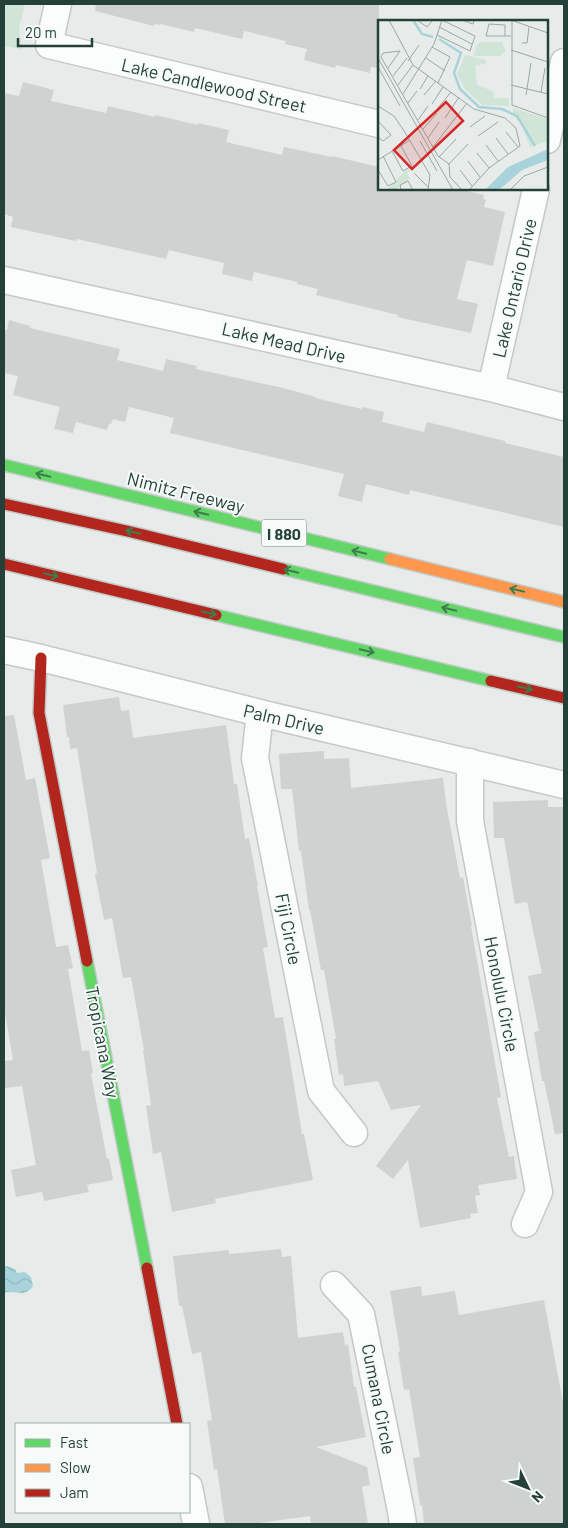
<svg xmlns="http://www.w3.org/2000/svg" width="568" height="1528" viewBox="0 0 568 1528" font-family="Barlow,sans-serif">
	<defs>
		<pattern id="water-waves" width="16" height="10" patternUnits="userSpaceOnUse" patternTransform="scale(1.25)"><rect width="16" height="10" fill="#a9d3da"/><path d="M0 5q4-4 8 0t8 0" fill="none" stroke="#91b6bc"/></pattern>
	</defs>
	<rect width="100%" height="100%" fill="#e7ecea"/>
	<path fill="#d0e5d7" d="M4,4H25L19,28L22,49L4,46Z"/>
	<path fill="url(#water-waves)" d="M7,1266L15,1269L17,1273L25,1272L31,1277L33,1286C24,1299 16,1289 4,1293V1267Z"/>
	<path fill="#ced3d1" d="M96,4H379V68L371,67L370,73L336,65L335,68L304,60L307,49L285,44L286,41L244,31L242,39L195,28L194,32L160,24V25L154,24V26L95,11Z
		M23,82L54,90L51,101L106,113L108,106L155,117V115L198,125V123L229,130L226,142L282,155L284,147L332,157V156L379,167V189H459L484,195L483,199L486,200L484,207L505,212L493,266L467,260L457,299L478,304L471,333L397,317L398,315L316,295L318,289L297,284V282L254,272L252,281L222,274L224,263L169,250L166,259L77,239L76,241L11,227L13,217L4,214V93L19,96Z
		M9,320L30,326V328L120,349L117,360L163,371L166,359L197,366L196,369L283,388L316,397L315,398L362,409V407L384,412L382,422L424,432L427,422L505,441V443L564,457V527L410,490L409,495L366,484L362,502L338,496L344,474L170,433L174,418L129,407L125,422L113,419L111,424H109L107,430L76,422L73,433L54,429L60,407L13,395L18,376L4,373V330H7Z
		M119,697L121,711L129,710L133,738L226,725L234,784H237L245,839L249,838L258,886H257L268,947L263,948L275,1018L283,1017L302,1134H304L313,1180L215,1199L216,1203L172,1212L161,1152L153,1154L146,1106L151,1105L143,1050H144L131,977L123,978L112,918L104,920L95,874L97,873L77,748L70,749L69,737H67L63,705Z
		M14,715L26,780L35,778L50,858L41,860L56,947L68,945L73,968L68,969L82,1051L89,1050L93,1073L91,1074L107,1159L109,1158L113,1180L87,1185L89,1192L44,1201L42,1192L16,1197L11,1170L36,1165L22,1086L4,1088V1061L13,1060L4,1007V716Z
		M324,751V759L349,758L351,788L443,778L446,803L460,878L463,877L472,926H471L501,1097L497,1098L509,1157L514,1156L517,1179L478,1185L480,1195L475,1196L478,1213L470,1214L471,1218L420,1228L408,1160L393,1179L376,1166L421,1105L391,1110L378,1081L344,1086L343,1074L339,1075L334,1039H336L324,970H321L310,910H309L301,851H299L292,789H281L279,754Z
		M548,800V807H564V1133L555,1134L544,1081H542L534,1032L539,1031L528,976L542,973L527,902L515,904L504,838H494L493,802Z
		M281,1249L282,1257L291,1256L298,1338L343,1332L345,1345L348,1344L354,1387H356L366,1437L316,1447L367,1467L370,1485L362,1487L368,1524H311L310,1516L252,1524H225L217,1469L214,1470L207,1421L212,1420L201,1352L192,1354L182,1306H179L173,1256L229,1250V1254Z
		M421,1286L422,1296L455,1291L459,1315L544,1300L564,1408V1524H424L422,1505H420L413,1458L420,1457L409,1389L404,1390L398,1352L400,1351L390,1291Z"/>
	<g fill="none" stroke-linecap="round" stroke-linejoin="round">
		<g stroke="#c4c9c7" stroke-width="29">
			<path id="street" d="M58,4L49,45L379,124
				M547,140L564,62
				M4,280L491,388L564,407
				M491,388L536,189
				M4,650L41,658L260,713L564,785
				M260,713L255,758L321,1091L354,1133
				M470,762V821L539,1192L525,1224
				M334,1285L361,1314L401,1511L403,1524
				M189,1487L196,1524"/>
		</g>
		<g stroke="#c2cac7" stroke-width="14">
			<path id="fast" d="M4,465L390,559
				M283,569L564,637
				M216,615L491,681
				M87,961L147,1268"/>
		</g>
		<g stroke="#c2cac7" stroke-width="14">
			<path id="slow" d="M390,559L564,602"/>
		</g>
		<g stroke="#c2cac7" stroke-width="14">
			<path id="jam" d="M4,504L127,531L283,569
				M4,564L216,615
				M41,658L39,713L87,961
				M491,681L564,698
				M147,1268L177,1424"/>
		</g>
		<use href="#street" stroke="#fbfcfc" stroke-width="26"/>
		<use href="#fast" stroke="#63d668" stroke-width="11"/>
		<use href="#slow" stroke="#ff974d" stroke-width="11"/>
		<use href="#jam" stroke="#b3261e" stroke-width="11"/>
	</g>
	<defs><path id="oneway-shaft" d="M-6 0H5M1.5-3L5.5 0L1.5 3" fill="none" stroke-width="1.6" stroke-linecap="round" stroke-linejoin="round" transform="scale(1.25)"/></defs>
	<g stroke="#3d7d4c">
		<use href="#oneway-shaft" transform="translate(43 475) rotate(-166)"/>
		<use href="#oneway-shaft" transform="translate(201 513) rotate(-166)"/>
		<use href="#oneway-shaft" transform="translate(133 532) rotate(-166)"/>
		<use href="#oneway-shaft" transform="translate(359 552) rotate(-166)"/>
		<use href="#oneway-shaft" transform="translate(291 571) rotate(-166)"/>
		<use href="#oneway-shaft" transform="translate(51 575) rotate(13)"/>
		<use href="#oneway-shaft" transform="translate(517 590) rotate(-166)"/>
		<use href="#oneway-shaft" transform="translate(449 609) rotate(-167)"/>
		<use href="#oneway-shaft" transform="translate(209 613) rotate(13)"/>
		<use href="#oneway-shaft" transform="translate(367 651) rotate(13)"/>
		<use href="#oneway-shaft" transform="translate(525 688) rotate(13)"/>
	</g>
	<g text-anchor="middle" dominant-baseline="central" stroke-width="4" stroke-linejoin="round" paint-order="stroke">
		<rect fill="#f6faf8" stroke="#637872" stroke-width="1" x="261.5" y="519.5" width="45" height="27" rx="4"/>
		<g font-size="16" font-weight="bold" fill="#244139">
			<text x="284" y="533">I 880</text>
		</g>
		<g font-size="18" fill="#244139" stroke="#f6faf8">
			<text transform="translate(214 85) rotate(13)">Lake Candlewood Street</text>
			<text transform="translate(514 288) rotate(-77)">Lake Ontario Drive</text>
			<text transform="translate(284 342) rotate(13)">Lake Mead Drive</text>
			<text transform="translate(186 492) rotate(14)">Nimitz Freeway</text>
			<text transform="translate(284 719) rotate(13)">Palm Drive</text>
			<text transform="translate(289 929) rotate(79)">Fiji Circle</text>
			<text transform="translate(502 994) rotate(79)">Honolulu Circle</text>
			<text transform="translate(103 1042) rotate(79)">Tropicana Way</text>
			<text transform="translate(379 1399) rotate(79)">Cumana Circle</text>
		</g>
	</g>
	<g transform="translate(378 20)">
		<rect width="170" height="170" fill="#e7ecea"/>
		<path d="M102,22H124L128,31L122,36H96L98,26ZM87,35L108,40V44L97,45L99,65L115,71L116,78H131V86L104,85L86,68L79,54ZM135,88L170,99V121L152,127L144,105L135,95ZM44,144L29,153L32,159L17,170H9L26,152Z" fill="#d0e5d7"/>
		<path d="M170,129V140L144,150L121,170H107L130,147Z" fill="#a9d3da"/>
		<path fill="none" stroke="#a9d3da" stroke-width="2.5" d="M35,0L44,14L55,17M61,19L83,33L76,53L82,69L101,87L124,89L139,96L157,126"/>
		<path fill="none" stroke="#99a8a3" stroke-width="1" d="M11,0L35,45L96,89L127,98L138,108L142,126L111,148L91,170M39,0L49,7L55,0M84,0L95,4L96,0M133,0L170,13M134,0V85L170,98M111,4L108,16H133M111,4L127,5V16M61,7L94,24M59,15L92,31L97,16L64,0M144,23H149L151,7M54,27L72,37L60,63M133,30L170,42M22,31L5,33L3,37L60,136L71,144L72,157L84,170M0,38L75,170M48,38L67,51M30,41L41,25M0,47L22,86M10,48L22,31M15,56L29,38M20,65L35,45M133,65L170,74M42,69L50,56M163,72L167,48M25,74L56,24L64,0M46,75L58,61M148,75L153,43M30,83L39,71M54,84L65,67M0,86L16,96L28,114L52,155L50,170M60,88L73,72M67,98L81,77M40,100L50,86M0,101L13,115L5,121L0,117M92,107L107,96M45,109L59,93M128,112L140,127M100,116L120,102M50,118L61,102M118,118L130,134M42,121L59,151M108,125L120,141M55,127L89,83M14,131L25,151L34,146L23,126M99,133L111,148M61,137L78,119M0,140L32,120M90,141L102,157M71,144L90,124M0,150L10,166L18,162L5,136M82,150L94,166M36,153L51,168M23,170L22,165L30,161L35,170M132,170L146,156L170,147"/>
		<path fill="#d62828" fill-opacity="0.15" stroke="#d62828" stroke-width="2.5" d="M68,82L85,101L34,149L16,130Z"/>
		<rect width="170" height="170" fill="none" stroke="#244139" stroke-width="2.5"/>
	</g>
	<rect width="568" height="1528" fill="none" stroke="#244139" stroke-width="10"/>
	<rect x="15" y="1423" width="175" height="90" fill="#f6faf8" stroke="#a2b0ac"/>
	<rect x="25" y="1439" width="25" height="8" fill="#63d668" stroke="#a2b0ac"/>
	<text x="60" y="1448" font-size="15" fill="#244139">Fast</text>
	<rect x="25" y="1464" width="25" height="8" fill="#ff974d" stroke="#a2b0ac"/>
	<text x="60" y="1473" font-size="15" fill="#244139">Slow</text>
	<rect x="25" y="1489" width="25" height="8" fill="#b3261e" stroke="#a2b0ac"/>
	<text x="60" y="1498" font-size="15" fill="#244139">Jam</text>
	<g transform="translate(528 1488) rotate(133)" stroke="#f6faf8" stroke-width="4" paint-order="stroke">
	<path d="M0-4L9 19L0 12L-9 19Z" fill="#244139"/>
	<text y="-8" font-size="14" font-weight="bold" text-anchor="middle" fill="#244139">N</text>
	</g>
	<path d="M18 38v8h74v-8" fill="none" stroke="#244139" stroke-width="2.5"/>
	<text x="25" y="38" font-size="15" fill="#244139" stroke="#f6faf8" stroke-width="4" paint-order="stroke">20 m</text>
</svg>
